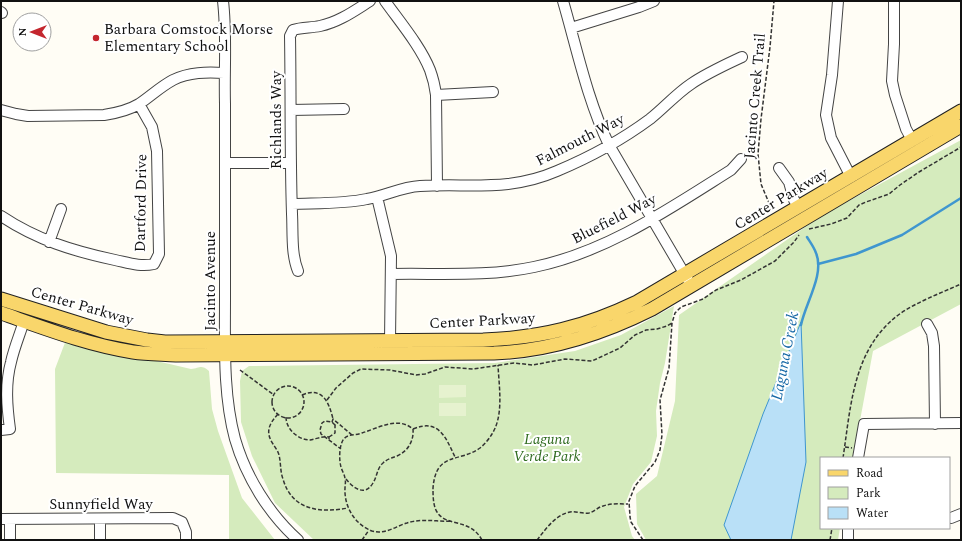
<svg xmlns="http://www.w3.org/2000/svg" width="962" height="541" viewBox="0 0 962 541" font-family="Spectral,serif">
	<rect width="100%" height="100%" fill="#fffdf5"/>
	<path fill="#d5ebbd" d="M961,140V304L873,351L853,458H821V528H840L838,540H646L637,524L636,494L657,476L675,401L679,315L821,216Z
		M674,306L665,363L660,383L656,411L657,436L651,462L633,484L624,507L632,536L635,540H314L275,503L252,456L241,422L240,381L242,371L249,366L495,363L575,351L621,335Z
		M66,340L191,369C200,368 201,364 209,371L212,409L218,431L242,498L275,540H229V475L56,473L55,369Z"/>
	<path fill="#e6f2cf" d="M439,385H466V397L439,398Z
		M439,403H466V416H439Z"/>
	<path fill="#b9e0f7" stroke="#3f96cf" d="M801,322L806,462L791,540H731L724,525L763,414Z"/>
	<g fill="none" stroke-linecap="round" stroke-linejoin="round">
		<path stroke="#3f96cf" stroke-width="2.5" d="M818,264L856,254L902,235L961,198
			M801,325C805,304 825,274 816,253C814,247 810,242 807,237"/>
		<g stroke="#444" stroke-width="12">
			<path id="minor" d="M223,1C227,35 224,70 225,104C225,169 225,235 225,300C225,346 223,394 235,439C246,477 269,514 298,540
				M385,1C400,22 421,47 430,70C433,78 435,87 436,95L437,186
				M563,1C577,49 587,99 609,145L688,280
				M838,1L832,75L826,115L831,138L851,177
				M894,1V44L892,81L895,95L906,129L912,140
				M1,12L2,13
				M571,28L639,7L654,1
				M436,95L493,92
				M1,110L16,114L28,116L104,115C117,113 129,110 139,104C151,96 160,87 173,80C189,72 207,72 224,73
				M291,110L344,109
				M225,163H291
				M779,168L789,182L794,200L799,207
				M377,197L391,256L390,341
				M292,204C317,203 343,204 367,199C385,196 401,187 420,186C469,183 509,192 557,171C588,158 623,139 650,119C664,108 676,94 691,84C707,73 725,65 742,57
				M1,216C37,240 73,251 115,260C129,263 140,267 154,264L159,254L157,151L152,127L139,104
				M49,242L61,209
				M298,271C291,254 293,232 292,214C290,155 291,95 290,36L293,30C302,27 311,28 320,26C339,22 354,11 370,1
				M391,274C438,273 487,277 534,267C607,252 669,209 731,170L741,159
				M927,324L932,333L934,346L935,424
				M1,430L10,429C7,407 5,384 11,362C14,348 20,334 24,321
				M858,458L864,424L961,423
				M951,518L961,514
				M1,519L173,518L182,522L186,532V540
				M10,519V540
				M100,519V540
				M848,540V528"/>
		</g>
		<g stroke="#222" stroke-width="15">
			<path id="major" d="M1,299L106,332L147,340L165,342L483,340C540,338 585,327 637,302L961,111
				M1,313C44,328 88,345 133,352C147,354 162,354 176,355L494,353C550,351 602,334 652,309L961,126"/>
		</g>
		<path stroke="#333" stroke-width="1.5" stroke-dasharray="4 2" stroke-linecap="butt" d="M772,210L761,184L758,154L761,119L770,47L774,1
			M746,224L751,217L771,207
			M809,229L831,224L847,218L859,205L866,202L889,194L900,185L919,172L961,147
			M240,370L274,395
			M272 402a16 16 0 1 1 32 0a16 16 0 1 1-32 0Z
			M302,395C323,386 329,403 333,419
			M327,400L336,388L353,373L361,369L390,370L416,375L425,374L445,367L473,369L514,363L533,365L565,359L592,361L620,348L635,335L646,330L657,329L667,326L672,323
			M278,414C269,424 265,432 273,444C275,447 278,451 279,455C281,463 280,471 283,479C292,511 321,513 348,508
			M286,417C286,429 298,440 310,440C316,439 322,436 329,437V440
			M332,422L333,419L352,435
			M335,425L332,422L325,421L322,423L320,430L321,434L341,449
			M413,429C439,418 446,438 455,457
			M329,437L335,433V425L338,423
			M845,447L852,448
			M843,458C851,405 853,347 901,313C919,301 941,293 961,284
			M346,479C353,488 365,497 373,483C377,477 377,468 383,463C387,459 392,458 397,456C408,451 414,441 413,429C398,416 378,428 362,433C355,436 348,433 343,440C339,447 339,460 341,467C342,471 345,475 345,479C346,482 345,485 345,488C344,506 354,524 372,531C385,535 396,526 407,523C421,518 437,522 452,521
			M362,540L369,530
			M482,540C470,518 446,527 437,512C433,506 433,495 433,488C436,451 459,463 480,448C484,445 489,439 492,434C504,415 499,387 498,365
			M537,540C546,529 555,515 570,512C576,511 583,514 589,513C594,512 598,507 603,506C611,503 620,504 628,504
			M643,540L631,522L630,517L629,501L635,486L655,462L660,450L662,435L660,400L669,368L672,323L675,313L681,307L703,299L716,290L741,280L775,261L794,242L799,235
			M830,540L832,528"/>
		<use href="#minor" stroke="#fff" stroke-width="10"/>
		<use href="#major" stroke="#f9d66b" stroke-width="13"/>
	</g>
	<circle fill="#c4262e" stroke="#fff" stroke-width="1.5" cx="96" cy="38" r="4"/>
	<g text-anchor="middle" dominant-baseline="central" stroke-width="4" stroke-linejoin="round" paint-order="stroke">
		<g font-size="15" fill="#111" stroke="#fff" text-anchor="start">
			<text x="104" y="29">Barbara Comstock Morse<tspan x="104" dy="17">Elementary School</tspan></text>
		</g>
		<g font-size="15" fill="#111" stroke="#fff">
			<text transform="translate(755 96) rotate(-85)">Jacinto Creek Trail</text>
			<text transform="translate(276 120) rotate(-90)">Richlands Way</text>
			<text transform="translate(580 140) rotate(-27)">Falmouth Way</text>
			<text transform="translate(781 199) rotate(-31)">Center Parkway</text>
			<text transform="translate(141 203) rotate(-89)">Dartford Drive</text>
			<text transform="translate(614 219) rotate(-27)">Bluefield Way</text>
			<text transform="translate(210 281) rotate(-90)">Jacinto Avenue</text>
			<text transform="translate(82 306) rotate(16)">Center Parkway</text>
			<text transform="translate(482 321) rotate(-3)">Center Parkway</text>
			<text x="101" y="504">Sunnyfield Way</text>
		</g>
		<g font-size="15" font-style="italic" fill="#2f6b1f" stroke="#fff">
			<text x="547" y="439">Laguna<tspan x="547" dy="17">Verde Park</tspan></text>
		</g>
		<g font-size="16" font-style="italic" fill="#1768a6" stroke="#fff">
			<text transform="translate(785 356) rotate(-79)">Laguna Creek</text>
		</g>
	</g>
	<rect width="962" height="541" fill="none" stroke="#111111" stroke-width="4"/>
	<rect x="820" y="457" width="130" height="72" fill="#ffffff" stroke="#a0a0a0"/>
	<rect x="828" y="470" width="20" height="6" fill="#f9d66b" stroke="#a0a0a0"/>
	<text x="856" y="477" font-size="12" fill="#111111">Road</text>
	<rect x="828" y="487" width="20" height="12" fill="#d5ebbd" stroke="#a0a0a0"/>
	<text x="856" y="497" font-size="12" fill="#111111">Park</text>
	<rect x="828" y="507" width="20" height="12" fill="#b9e0f7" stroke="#a0a0a0"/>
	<text x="856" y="517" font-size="12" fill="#111111">Water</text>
	<g transform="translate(32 32) rotate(270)"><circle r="19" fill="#ffffff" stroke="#a0a0a0"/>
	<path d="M0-3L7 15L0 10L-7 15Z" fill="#c4262e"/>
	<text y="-6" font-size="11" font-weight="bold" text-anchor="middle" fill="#111111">N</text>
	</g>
</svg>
